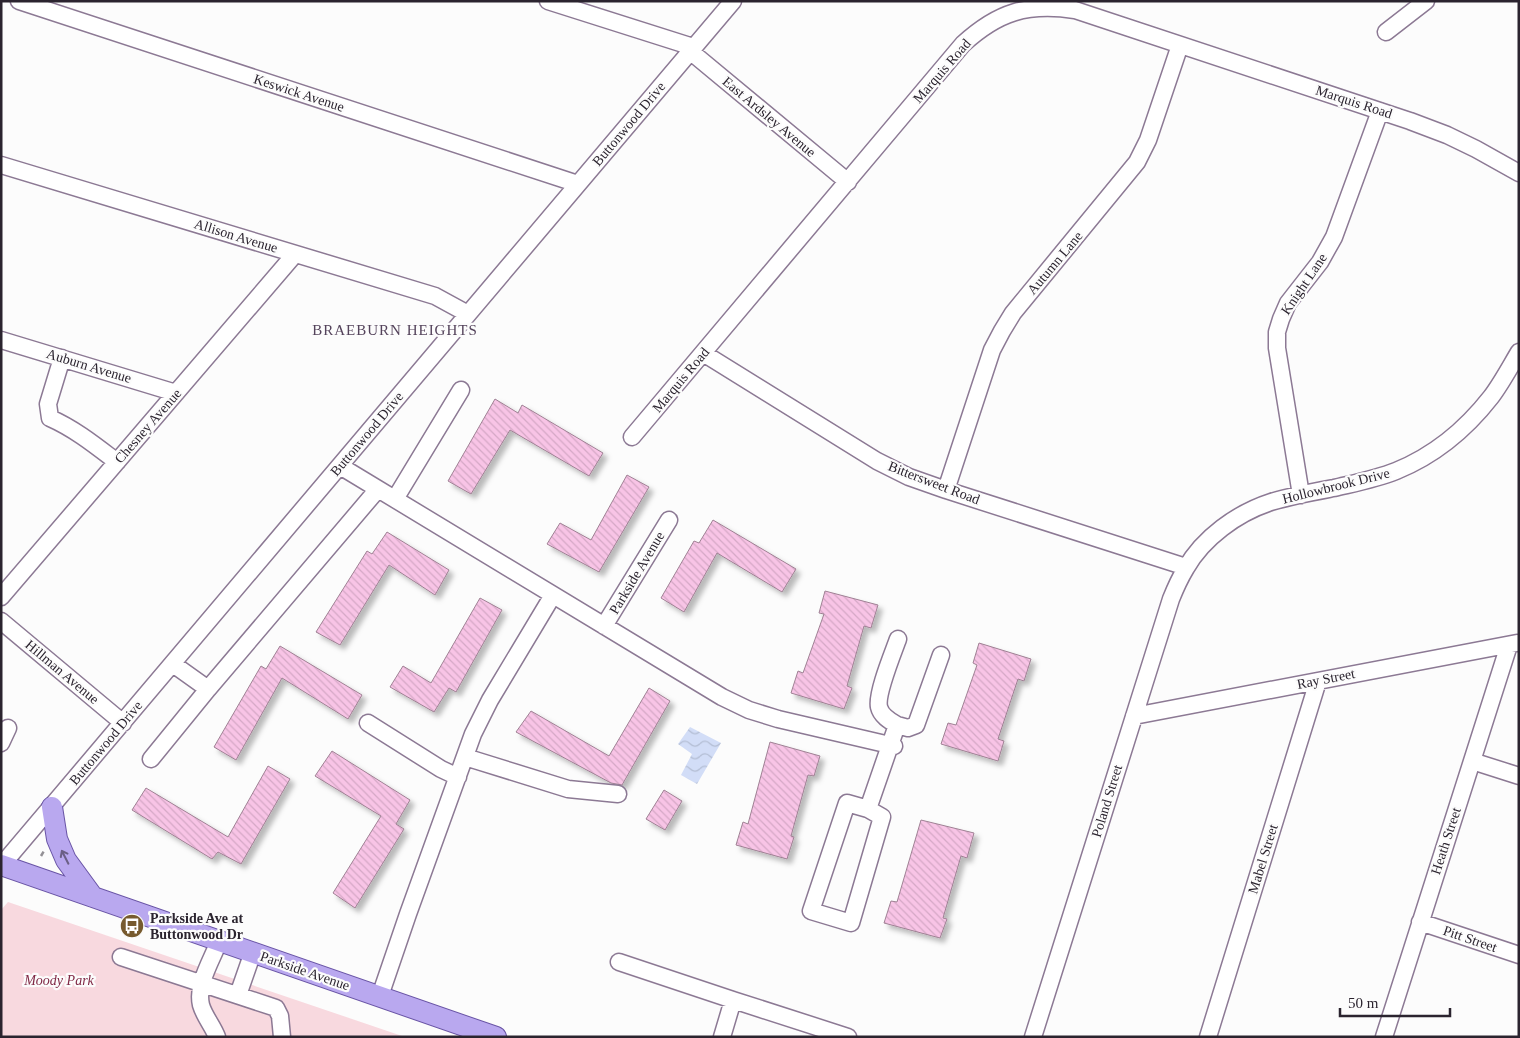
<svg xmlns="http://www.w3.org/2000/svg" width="1520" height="1038" viewBox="0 0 1520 1038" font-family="Georgia,serif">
	<defs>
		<pattern id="water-waves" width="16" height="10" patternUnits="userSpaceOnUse" patternTransform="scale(1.25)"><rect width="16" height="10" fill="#d2ddf7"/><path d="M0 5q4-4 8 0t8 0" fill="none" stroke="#b4bed4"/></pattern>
		<pattern id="building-back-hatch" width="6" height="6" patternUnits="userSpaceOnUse" patternTransform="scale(1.25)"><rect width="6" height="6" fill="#f8c4e6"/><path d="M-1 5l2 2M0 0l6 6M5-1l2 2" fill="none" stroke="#d5a8c6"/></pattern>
		<filter id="shadow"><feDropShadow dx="4.5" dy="4.5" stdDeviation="2.5" flood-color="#0004"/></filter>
	</defs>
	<rect width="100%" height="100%" fill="#fcfcfc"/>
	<path fill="#f8d9df" d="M8,902L405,1037H1V910Z"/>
	<path fill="url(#water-waves)" d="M690,727L721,743L697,784L681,775L692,754L678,744Z"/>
	<path fill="url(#building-back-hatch)" stroke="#9f8194" filter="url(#shadow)" d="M495,399L518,413L522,405L603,453L589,476L510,430L471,494L448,481Z
		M627,475L649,487L599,572L547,544L560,523L591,540Z
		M713,520L796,569L782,592L717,553L684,612L661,598L694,541L699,543Z
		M387,532L449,570L435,595L389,565L340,645L316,632L367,551L372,554Z
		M825,591L878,605L871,628L864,626L847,686L852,688L844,709L791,693L798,671L803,673L824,614L819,613Z
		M480,598L502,610L456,692L449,688L434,712L390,687L403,666L431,683Z
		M979,643L1031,659L1024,681L1018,679L998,739L1004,741L998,761L941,744L948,723L956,725L977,665L973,663Z
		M280,646L362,695L348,719L282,678L236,760L214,747L261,666L266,669Z
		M649,688L670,701L622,785L611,783L516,732L531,711L609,756Z
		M770,742L820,756L814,776L808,775L791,836L794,837L787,859L736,845L743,822L748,824Z
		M332,751L410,800L396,824L404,829L355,908L333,893L381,816L315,776Z
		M268,766L290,779L241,864L218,852L212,859L132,810L146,788L228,837Z
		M664,790L682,801L665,830L646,819Z
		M921,820L974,833L967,858L961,856L943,918L947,919L940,938L884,923L891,901L897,902Z"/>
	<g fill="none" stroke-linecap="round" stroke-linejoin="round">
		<g stroke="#8c7994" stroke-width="19">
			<path id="minor" d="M19,1L578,184
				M548,1L693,47
				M1386,32L1426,1
				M690,51L848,182
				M1,165L435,296L468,314
				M1,340L176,393
				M703,353L877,461L909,477L946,490L1186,567
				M62,358L48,404L50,418C75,429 96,446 117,462
				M632,437L963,44C998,12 1027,3 1075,10L1410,121L1447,135L1476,149L1519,173
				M340,466L722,697L749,710L778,719L894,746
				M946,490L992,350L1002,331L1013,313L1137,162L1148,140L1180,45
				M1301,495L1277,348V332L1281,319L1288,303L1320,262L1334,237L1380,111
				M395,499L461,390
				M1,597L295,254
				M1,621L123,723
				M604,626L669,520
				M173,664L208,689L378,489
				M1134,716L1517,643
				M368,723L441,769L458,777
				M897,725C890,721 881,716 879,707C876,694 893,653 898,639
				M1,743L8,728
				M465,757L568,789L618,794
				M151,759L208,689
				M1472,761L1519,776
				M868,809L847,803L811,911L851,923L882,817L868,809L897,725L908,728L916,725L941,655
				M1,866L733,1
				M1420,922L1519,955
				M121,957L276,1008L280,1016L282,1037
				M619,962L733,1000
				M238,995L253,952
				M380,996L408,914L473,734L490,700L553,595
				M217,1037C213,1026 204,1016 201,1005C196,984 212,960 219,941
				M722,1037L733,1000L848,1037
				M1033,1037L1171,599C1175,589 1180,578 1186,568C1203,538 1237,513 1271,502C1291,496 1313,492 1334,488C1355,483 1376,479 1396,471C1433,456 1466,429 1491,397C1501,384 1510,367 1519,352
				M1208,1037L1318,681
				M1384,1037L1509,645"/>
		</g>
		<g stroke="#6954a5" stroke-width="22">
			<path id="major" d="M52,807L57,839L66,860L93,897
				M1,865L496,1037"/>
		</g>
		<path stroke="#939095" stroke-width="2.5" stroke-dasharray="5 2.5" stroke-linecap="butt" d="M41,856L44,851"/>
		<use href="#minor" stroke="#fff" stroke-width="16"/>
		<use href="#major" stroke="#b9a8ef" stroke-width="20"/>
	</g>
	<defs><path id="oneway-shaft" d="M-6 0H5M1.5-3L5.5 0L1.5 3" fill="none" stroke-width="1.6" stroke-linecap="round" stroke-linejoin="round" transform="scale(1.25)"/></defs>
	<use stroke="#6b5f85" href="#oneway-shaft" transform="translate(65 857) rotate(-117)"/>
	<defs>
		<g id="bus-disc" transform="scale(1.25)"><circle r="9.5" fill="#775a2e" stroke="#fcfcfc"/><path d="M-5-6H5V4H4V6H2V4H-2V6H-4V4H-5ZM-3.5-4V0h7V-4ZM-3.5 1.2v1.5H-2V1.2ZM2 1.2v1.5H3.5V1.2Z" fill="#fff"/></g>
	</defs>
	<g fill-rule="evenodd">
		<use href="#bus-disc" x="132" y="926"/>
	</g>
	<g text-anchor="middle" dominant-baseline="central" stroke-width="4.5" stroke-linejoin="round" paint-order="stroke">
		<g font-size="14" fill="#2b242f" stroke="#fcfcfc">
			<text transform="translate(942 71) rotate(-49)">Marquis Road</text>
			<text transform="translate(299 93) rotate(18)">Keswick Avenue</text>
			<text transform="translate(1354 102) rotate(18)">Marquis Road</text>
			<text transform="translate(769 117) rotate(40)">East Ardsley Avenue</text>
			<text transform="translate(629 124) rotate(-50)">Buttonwood Drive</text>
			<text transform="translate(236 236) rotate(17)">Allison Avenue</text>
			<text transform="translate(1055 263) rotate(-50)">Autumn Lane</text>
			<text transform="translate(1304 284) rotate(-56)">Knight Lane</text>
			<text transform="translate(89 366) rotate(17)">Auburn Avenue</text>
			<text transform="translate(681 380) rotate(-50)">Marquis Road</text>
			<text transform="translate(148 426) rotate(-49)">Chesney Avenue</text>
			<text transform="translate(367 434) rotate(-50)">Buttonwood Drive</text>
			<text transform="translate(934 483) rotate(21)">Bittersweet Road</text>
			<text transform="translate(1336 486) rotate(-14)">Hollowbrook Drive</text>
			<text transform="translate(637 573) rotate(-59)">Parkside Avenue</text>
			<text transform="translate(62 672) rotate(40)">Hillman Avenue</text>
			<text transform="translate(1326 679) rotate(-11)">Ray Street</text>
			<text transform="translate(106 743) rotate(-50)">Buttonwood Drive</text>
			<text transform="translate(1107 801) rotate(-73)">Poland Street</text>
			<text transform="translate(1446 841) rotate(-72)">Heath Street</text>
			<text transform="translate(1263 859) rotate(-73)">Mabel Street</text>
			<text transform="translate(1470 939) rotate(19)">Pitt Street</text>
			<text transform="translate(305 971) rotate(19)">Parkside Avenue</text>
		</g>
		<g font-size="14" font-weight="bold" fill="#2b242f" stroke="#fcfcfc" text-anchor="start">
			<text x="150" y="918">Parkside Ave at<tspan x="150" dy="16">Buttonwood Dr</tspan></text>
		</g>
		<g font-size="14" font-style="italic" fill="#802946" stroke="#fcfcfc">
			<text x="59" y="980">Moody Park</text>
		</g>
		<g font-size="15" letter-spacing="1" fill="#54435b" stroke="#fcfcfc">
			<text x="395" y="330">BRAEBURN HEIGHTS</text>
		</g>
	</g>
	<rect width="1520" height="1038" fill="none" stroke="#2b242f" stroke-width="5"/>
	<path d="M1340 1008v8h110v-8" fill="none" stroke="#2b242f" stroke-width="2.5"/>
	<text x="1348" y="1008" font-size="15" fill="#2b242f" stroke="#fcfcfc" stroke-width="4" paint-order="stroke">50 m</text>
</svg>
